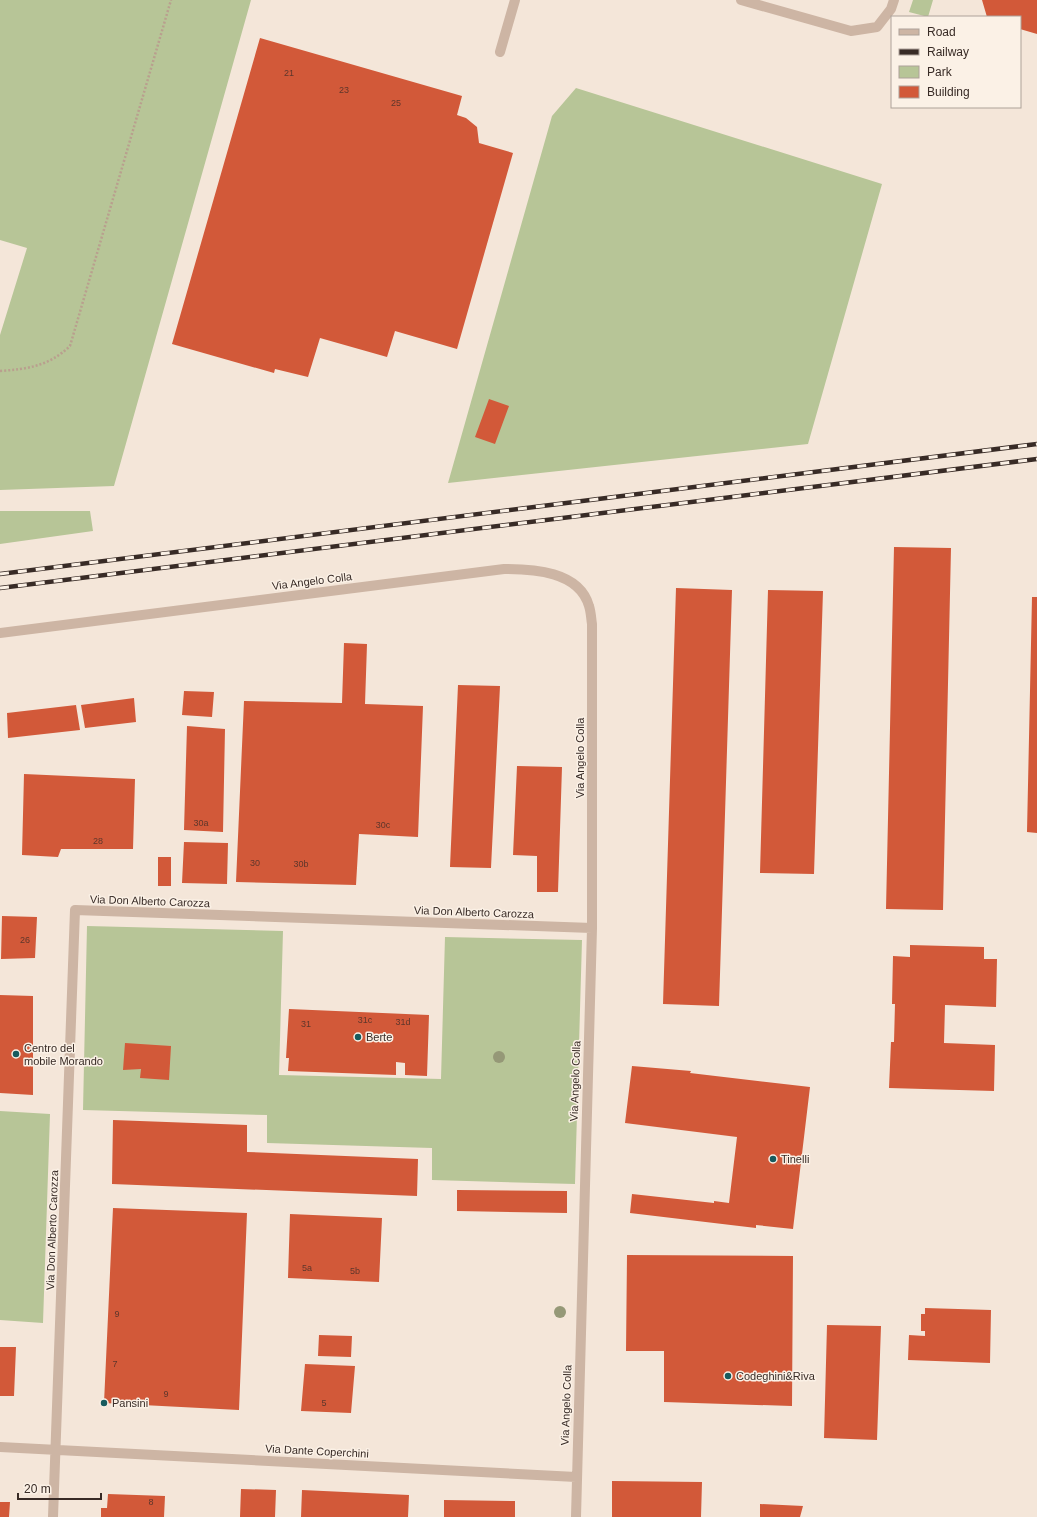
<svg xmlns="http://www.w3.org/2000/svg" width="1037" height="1517" viewBox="0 0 1037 1517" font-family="Arial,sans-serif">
	<rect width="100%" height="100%" fill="#f4e6d9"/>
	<path fill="#b7c597" d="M0,0H251L114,486L0,490V335L27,248L0,240Z
		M913,0H933L928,17L909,12Z
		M576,88L882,184L808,444L448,483L552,116Z
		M0,511H90L93,531L0,544Z
		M87,926L283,931L279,1075L441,1079L445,937L582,940L575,1184L432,1180V1148L267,1143V1115L83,1110Z
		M0,1111L50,1114L43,1323L0,1320Z"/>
	<path fill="#d25939" d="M982,0H1037V34L1020,29V17H987Z
		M260,38L462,96L457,115L466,118L477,127L479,143L513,153L457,349L395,331L387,357L320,338L308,377L275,369L274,373L172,344Z
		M489,399L509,406L495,444L475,437Z
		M894,547L951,548L943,910L886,909Z
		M676,588L732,590L719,1006L663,1004Z
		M768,590L823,591L814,874L760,873Z
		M1032,597H1037V833L1027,832Z
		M344,643L367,644L365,704L423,706L418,837L359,834L356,885L236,882L244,701L342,703Z
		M458,685L500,686L491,868L450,867Z
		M184,691L214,692L212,717L182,715Z
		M134,698L136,722L85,728L81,705Z
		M76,705L80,730L8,738L7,713Z
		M187,726L225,729L223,832L184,830Z
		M517,766L562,767L558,892H537V856L513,855Z
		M24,774L135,779L133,849H61L58,857L22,855Z
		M184,842L228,843L227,884L182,883Z
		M158,857H171V886H158Z
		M2,916L37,917L35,958L1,959Z
		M910,945L984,947V959H997L996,1007L945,1005L944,1043L995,1045L994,1091L889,1088L891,1042H894L895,1004H892L893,956L910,957Z
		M0,995L33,996V1095L0,1093Z
		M289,1009L429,1015L427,1076L405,1075V1063L396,1062V1075L288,1071L289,1058H286Z
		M125,1043L171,1046L169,1080L140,1078L141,1069L123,1070Z
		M632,1066L691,1071L690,1073L810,1087L793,1229L756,1225V1228L630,1213L632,1194L714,1203V1201L729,1203L737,1137L625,1123Z
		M113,1120L247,1125V1152L418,1159L417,1196L112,1184Z
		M457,1190L567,1191V1213L457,1211Z
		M113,1208L247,1213L239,1410L104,1403Z
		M290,1214L382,1218L379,1282L288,1278Z
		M627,1255L793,1256L792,1406L664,1402V1351H626Z
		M925,1308L991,1310L990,1363L908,1360L909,1335L925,1336V1331H921V1314H925Z
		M827,1325L881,1326L877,1440L824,1438Z
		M319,1335L352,1336L351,1357L318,1356Z
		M0,1347H16L14,1396H0Z
		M305,1364L355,1366L351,1413L301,1411Z
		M612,1481L702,1482L701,1517H612Z
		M241,1489L276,1490L275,1517H240Z
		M302,1490L409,1495L408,1517H301Z
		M108,1494L165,1496L164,1517H101V1508H107Z
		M444,1500L515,1501V1517H444Z
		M0,1502H10L9,1517H0Z
		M760,1504L803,1506L800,1517H760Z"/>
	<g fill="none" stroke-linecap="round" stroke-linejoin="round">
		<path stroke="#b99f8e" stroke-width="2.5" stroke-dasharray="2 2" stroke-linecap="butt" d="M0,371C28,369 49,366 70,346L171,0"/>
		<path stroke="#cdb5a4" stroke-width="10" d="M741,0L851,31L877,27L891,9L894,0
			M500,52L515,0
			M0,633L504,569C533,569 579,571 589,606C591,612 591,618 592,624V928L576,1517
			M0,1447L576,1477
			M53,1517L75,910L592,928"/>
		<g stroke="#382b26" stroke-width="4.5">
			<path id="rail" d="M0,574L1037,444
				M0,588L1037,459"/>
		</g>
		<use href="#rail" stroke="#fbf1e6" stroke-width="3" stroke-dasharray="9" stroke-linecap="butt"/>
	</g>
	<g fill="#959877">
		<circle cx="499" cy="1057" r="6"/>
		<circle cx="560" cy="1312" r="6"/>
	</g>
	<g fill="#175b5e" stroke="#fbf1e6" stroke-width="1.5">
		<circle cx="358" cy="1037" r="4"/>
		<circle cx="16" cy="1054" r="4"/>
		<circle cx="773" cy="1159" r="4"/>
		<circle cx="728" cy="1376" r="4"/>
		<circle cx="104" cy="1403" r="4"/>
	</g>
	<g text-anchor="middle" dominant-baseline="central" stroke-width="3" stroke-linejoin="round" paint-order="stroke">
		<g font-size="9" fill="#5e362b">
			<text x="289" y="73">21</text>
			<text x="344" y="90">23</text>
			<text x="396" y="103">25</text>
			<text x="201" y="823">30a</text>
			<text x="383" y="825">30c</text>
			<text x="98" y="841">28</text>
			<text x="255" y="863">30</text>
			<text x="301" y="864">30b</text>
			<text x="25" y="940">26</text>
			<text x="365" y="1020">31c</text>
			<text x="403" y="1022">31d</text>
			<text x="306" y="1024">31</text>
			<text x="307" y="1268">5a</text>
			<text x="355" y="1271">5b</text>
			<text x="117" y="1314">9</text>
			<text x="115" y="1364">7</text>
			<text x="166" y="1394">9</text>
			<text x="324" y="1403">5</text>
			<text x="151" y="1502">8</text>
		</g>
		<g font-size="11" fill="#382b26" stroke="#fbf1e6">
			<text transform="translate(312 581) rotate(-7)">Via Angelo Colla</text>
			<text transform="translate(580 758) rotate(-90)">Via Angelo Colla</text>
			<text transform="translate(150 901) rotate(2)">Via Don Alberto Carozza</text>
			<text transform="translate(474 912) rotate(2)">Via Don Alberto Carozza</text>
			<text transform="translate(575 1081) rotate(-88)">Via Angelo Colla</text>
			<text transform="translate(52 1230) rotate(-88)">Via Don Alberto Carozza</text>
			<text transform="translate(566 1405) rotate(-88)">Via Angelo Colla</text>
			<text transform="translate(317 1451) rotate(3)">Via Dante Coperchini</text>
		</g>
		<g font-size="11" fill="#382b26" stroke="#fbf1e6" text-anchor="start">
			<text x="366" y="1037">Berte</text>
			<text x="24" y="1048">Centro del<tspan x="24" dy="13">mobile Morando</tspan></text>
			<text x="781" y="1159">Tinelli</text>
			<text x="736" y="1376">Codeghini&amp;Riva</text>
			<text x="112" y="1403">Pansini</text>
		</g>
	</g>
	<rect x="891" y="16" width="130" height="92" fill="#fbf1e6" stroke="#ada299"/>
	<rect x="899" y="29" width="20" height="6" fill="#cdb5a4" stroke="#ada299"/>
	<text x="927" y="36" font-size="12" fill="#382b26">Road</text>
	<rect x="899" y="49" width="20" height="6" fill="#382b26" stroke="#ada299"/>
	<text x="927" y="56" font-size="12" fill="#382b26">Railway</text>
	<rect x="899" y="66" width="20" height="12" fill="#b7c597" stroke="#ada299"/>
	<text x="927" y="76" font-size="12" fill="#382b26">Park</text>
	<rect x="899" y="86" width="20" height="12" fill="#d25939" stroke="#ada299"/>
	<text x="927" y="96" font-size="12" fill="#382b26">Building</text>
	<path d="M18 1493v6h83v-6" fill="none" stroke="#382b26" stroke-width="2"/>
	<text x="24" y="1493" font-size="12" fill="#382b26" stroke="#fbf1e6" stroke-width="3" paint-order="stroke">20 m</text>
</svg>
